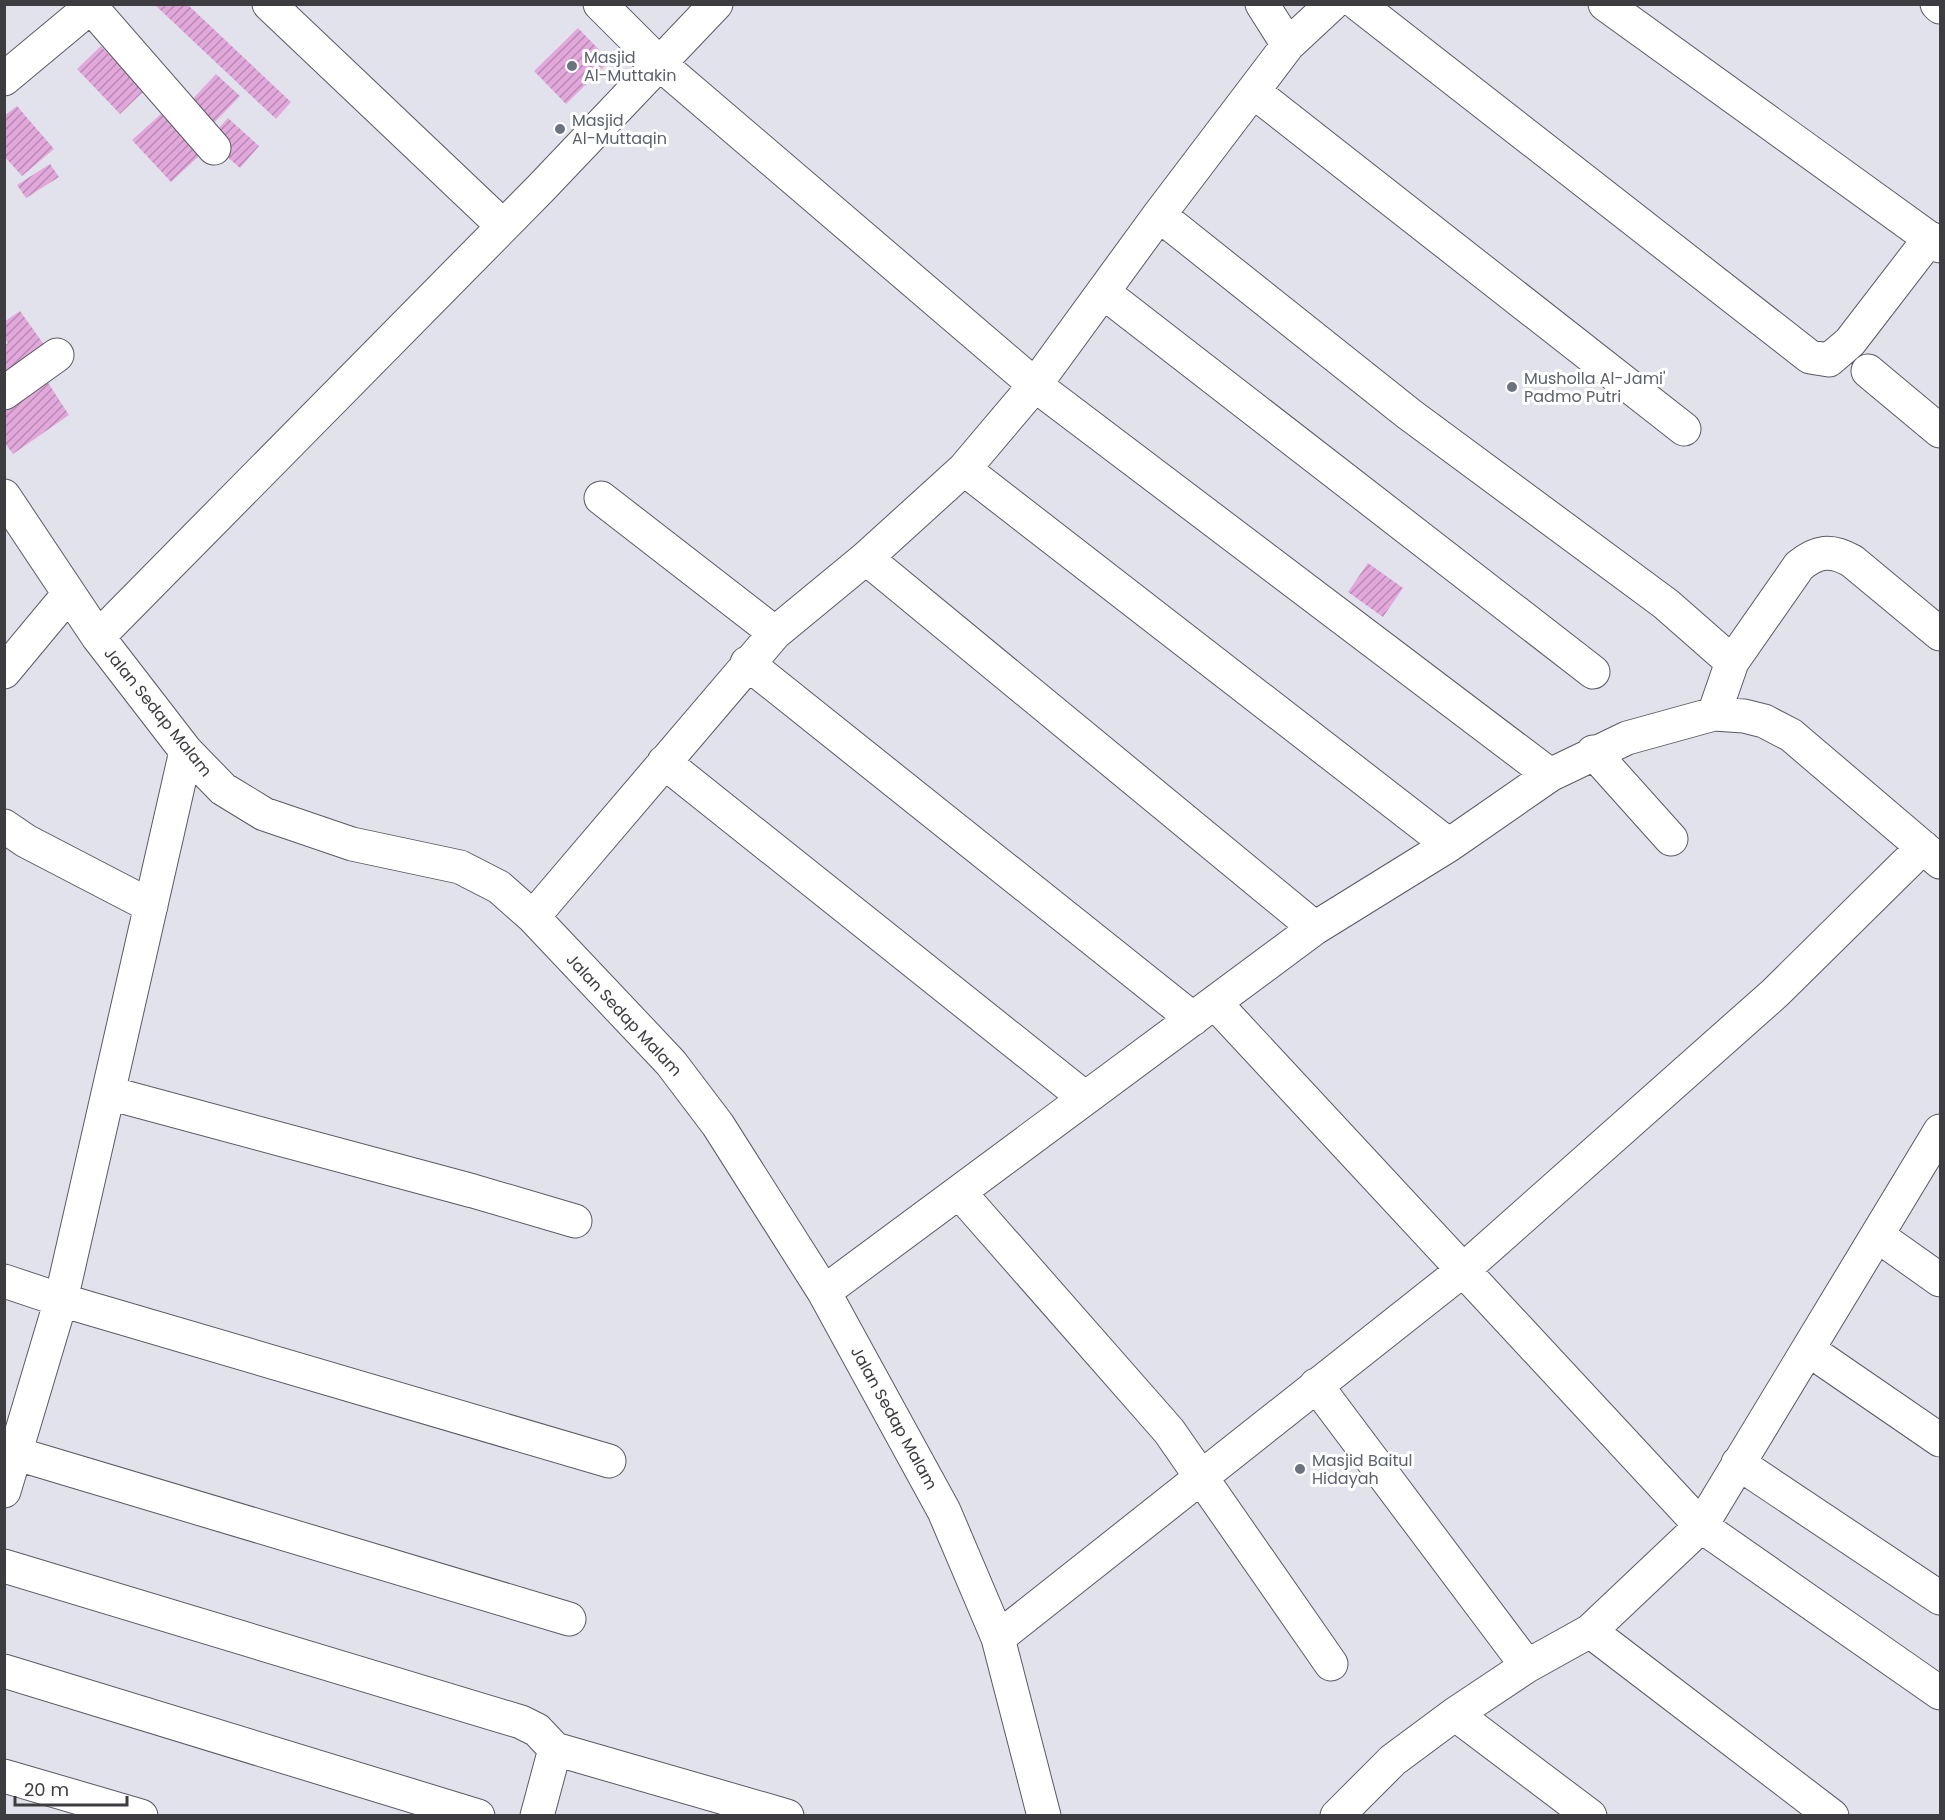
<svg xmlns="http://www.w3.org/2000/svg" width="1945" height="1820" viewBox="0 0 1945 1820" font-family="Poppins,sans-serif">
	<defs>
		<pattern id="building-hatch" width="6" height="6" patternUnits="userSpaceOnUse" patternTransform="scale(1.5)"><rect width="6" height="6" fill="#e2a8db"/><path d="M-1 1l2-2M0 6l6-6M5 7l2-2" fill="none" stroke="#b88ab3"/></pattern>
	</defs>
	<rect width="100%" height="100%" fill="#e2e2ed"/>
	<path fill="url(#building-hatch)" d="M154,4H187L291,102L276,119Z
		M578,28L610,61L566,104L534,71Z
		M101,46L144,91L120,114L77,69Z
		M216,74L240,96L210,127L187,105Z
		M17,106L54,149L22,176L4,156V116Z
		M161,114L200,155L171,182L132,140Z
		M228,118L259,146L240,168L208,140Z
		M50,164L59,177L26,198L17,185Z
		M20,311L50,353L4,386V346L8,343L4,339V322Z
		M43,375L69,415L13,454L4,442V402Z
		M1368,563L1403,588L1383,617L1348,592Z"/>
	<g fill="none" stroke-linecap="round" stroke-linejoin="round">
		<g stroke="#595a63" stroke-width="35">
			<path id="street" d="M269,4L503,226
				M600,4L660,64L1035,385L1550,775
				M1262,4L1288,45
				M1358,4L1810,357L1829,360L1850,342L1930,238
				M1605,4L1940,246
				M1937,4L1940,7
				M91,7L214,148
				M4,79L94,4
				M1254,92L1684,429
				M1159,215L1409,414L1666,604L1732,662
				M1103,292L1593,672
				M1868,371L1940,431
				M4,393L57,355
				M964,469L1449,845
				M4,496L98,637L186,751L223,789L264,814L352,844L460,867L499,887L533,917L671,1063L718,1125L824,1292L944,1511L998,1638L1044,1816
				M601,498L775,633
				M866,558L1315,928
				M98,637L541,188L716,4
				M747,663L1193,1019
				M4,672L68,595
				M1714,714L1732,662L1799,566C1817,551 1831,549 1852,561L1940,634
				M1593,752L1671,839
				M664,762L1085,1098
				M4,826L26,841L151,906
				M533,917L775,633L866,558L964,469L1035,385L1159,215L1288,45L1332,4
				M1215,1003L1701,1526L1940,1693
				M109,1093L473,1191L575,1221
				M959,1192L1169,1431L1331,1664
				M1878,1236L1940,1280
				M4,1281L61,1300L609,1461
				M824,1292L1315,928L1449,845L1550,775L1627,738L1714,714L1744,716L1764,721L1791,735L1940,862
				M1809,1350L1940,1440
				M1316,1385L1527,1666
				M14,1453L569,1619
				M1738,1463L1940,1598
				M4,1491L61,1300L186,751
				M4,1566L521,1722L537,1730L555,1749L537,1816
				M1590,1631L1832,1816
				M998,1638L1463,1270L1775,993L1923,847
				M4,1671L478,1816
				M1455,1714L1590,1816
				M555,1749L787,1816
				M4,1776L141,1816
				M1337,1816L1393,1760L1455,1714L1527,1666L1590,1631L1701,1526L1940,1131"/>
		</g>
		<use href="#street" stroke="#fff" stroke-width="33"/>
	</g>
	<g fill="#6b7280" stroke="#fff" stroke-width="2">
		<circle cx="572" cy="66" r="6"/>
		<circle cx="560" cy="129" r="6"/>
		<circle cx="1512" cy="387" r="6"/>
		<circle cx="1300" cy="1469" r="6"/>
	</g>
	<g text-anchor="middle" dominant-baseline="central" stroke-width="6" stroke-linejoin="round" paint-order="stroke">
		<g font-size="16" fill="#5b616d" stroke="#fff" text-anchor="start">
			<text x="584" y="57">Masjid<tspan x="584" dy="18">Al-Muttakin</tspan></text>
			<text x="572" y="120">Masjid<tspan x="572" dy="18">Al-Muttaqin</tspan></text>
			<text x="1524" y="378">Musholla Al-Jami'<tspan x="1524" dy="18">Padmo Putri</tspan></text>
			<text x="1312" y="1460">Masjid Baitul<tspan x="1312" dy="18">Hidayah</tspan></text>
		</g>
		<g font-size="16" fill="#3c3c41" stroke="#fff">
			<text transform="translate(158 712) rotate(51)">Jalan Sedap Malam</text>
			<text transform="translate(624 1015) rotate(47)">Jalan Sedap Malam</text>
			<text transform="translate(894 1418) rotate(61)">Jalan Sedap Malam</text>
		</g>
	</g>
	<rect width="1945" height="1820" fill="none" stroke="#3c3c41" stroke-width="12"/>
	<path d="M15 1796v9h112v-9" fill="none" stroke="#3c3c41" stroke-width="3"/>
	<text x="24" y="1796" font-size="18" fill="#3c3c41" stroke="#ffffff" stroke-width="4.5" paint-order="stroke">20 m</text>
</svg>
